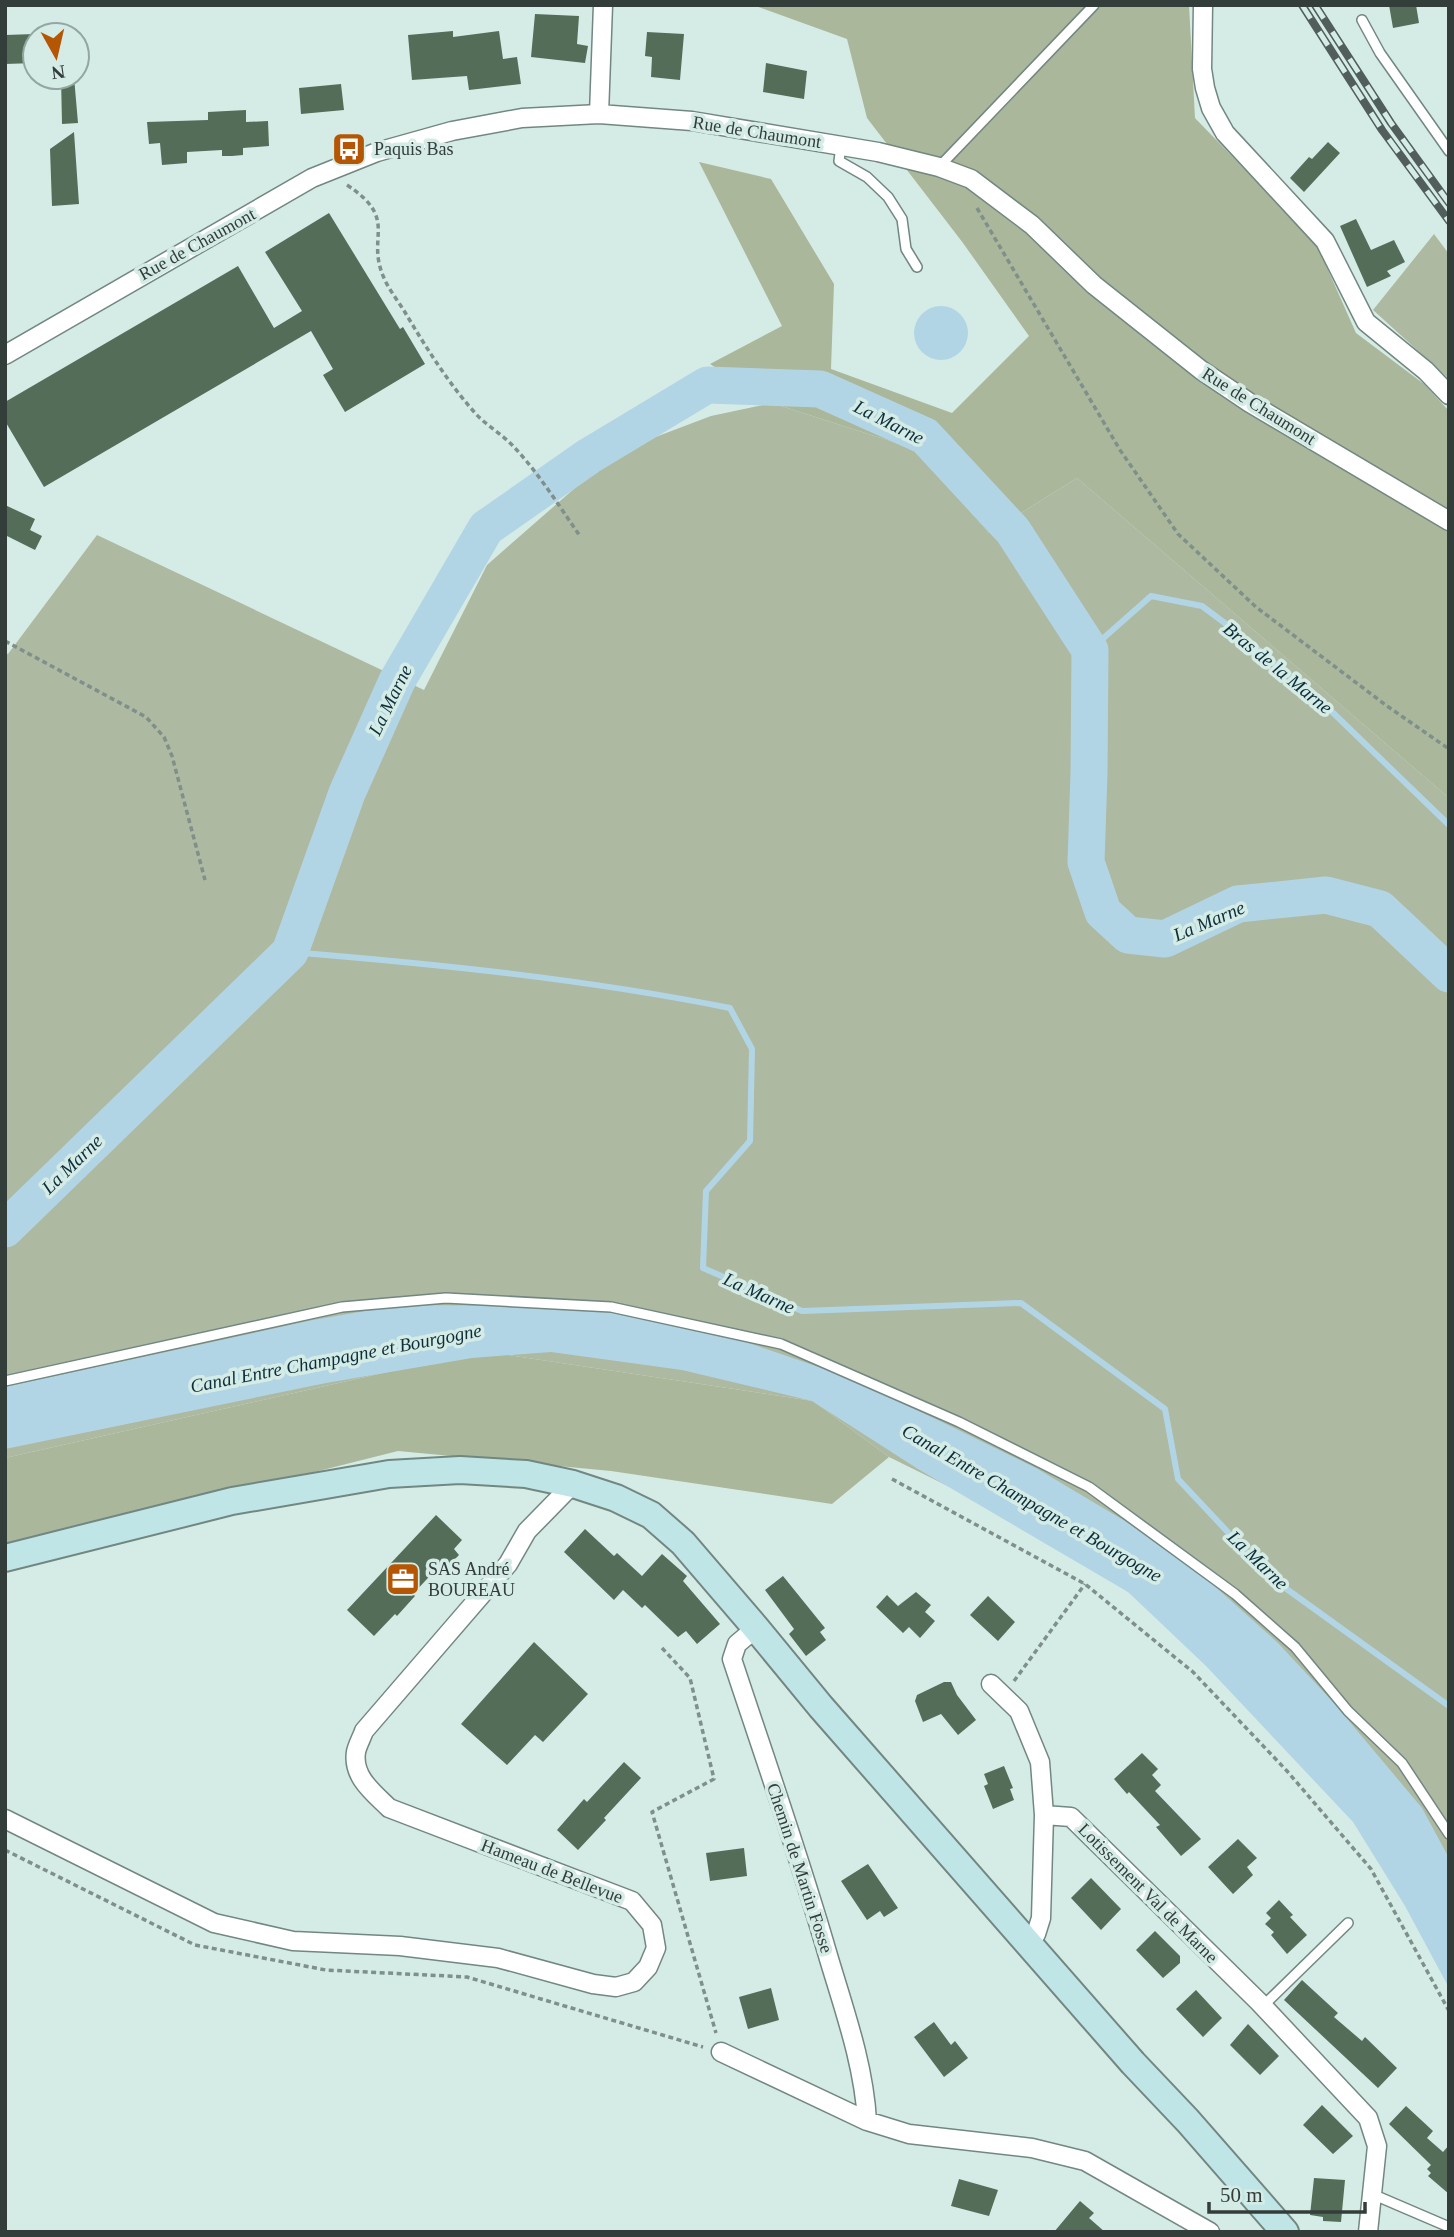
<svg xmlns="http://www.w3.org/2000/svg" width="1454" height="2237" viewBox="0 0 1454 2237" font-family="'Times New Roman',serif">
	<rect width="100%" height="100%" fill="#d5ece6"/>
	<path fill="#aeb9a1" d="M1434,234L1449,254V379L1373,310Z
		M772,403L915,449L989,533L1077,478L1449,798V1900L1211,1649L1043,1533L889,1457L813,1401L481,1351L5,1458V653L8,654L97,535L424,690L487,565L616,452L711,416Z"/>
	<path fill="#aab79a" d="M753,5H1189L1195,118L1316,243L1356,333L1424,384L1449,411V798L1077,478L989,533L915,449L772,403L710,364L782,326L699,162L771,179L834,284L831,369L952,413L1029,336L963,243L867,118L847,39Z
		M481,1351L813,1401L889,1457L832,1504L611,1471L398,1451L5,1550V1458Z"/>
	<path fill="#b2d5e6" d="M914 333a27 27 0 1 1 54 0a27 27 0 1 1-54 0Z
		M400,1305L535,1306L622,1312L671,1321L749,1343L842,1375L942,1422L1036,1468L1130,1524L1210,1582L1278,1643L1333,1702L1422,1808L1449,1858V1988L1405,1906L1353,1822L1206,1666L1128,1592L918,1469L812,1401L682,1370L551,1352L472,1358L326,1383L5,1449V1387L313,1320Z"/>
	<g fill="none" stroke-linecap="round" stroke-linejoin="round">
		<path stroke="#b2d5e6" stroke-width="6" d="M1090,650L1151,596L1202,606L1238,633L1326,706L1449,825
			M290,952C437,964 585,979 730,1008L752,1049L750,1141L706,1191L703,1268L802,1311L1021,1303L1165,1409L1178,1479L1270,1577L1449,1706"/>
		<path stroke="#b2d5e6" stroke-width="37" d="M5,1229L290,952L347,793L397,681L486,528L589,456L707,385L820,389L925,436L1013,531L1090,650L1089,773L1086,862L1103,912L1128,935L1165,939L1238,904L1326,895L1380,909L1449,974"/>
	</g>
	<path fill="#536d59" d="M1389,5H1416L1419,23L1393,28Z
		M535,14L579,16L577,44L588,46L585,63L531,57Z
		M453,31V37L499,31L503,59L517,57L521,84L469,90L467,76L412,80L408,35Z
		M647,32L684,34L680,80L651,77L652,57L645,56Z
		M35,34V63L5,64V35Z
		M766,63L807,71L804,99L763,92Z
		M61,77H74L78,123L62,124Z
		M341,84L344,110L301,114L299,88Z
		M246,110V122L268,121L269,146L243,148V155L232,156H222V150L187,152V163L162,165L160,143L149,144L147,122L208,120V112Z
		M74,132L79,204L52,206L50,149Z
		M1328,142L1340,153L1304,192L1290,178L1309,157L1312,159Z
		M329,213L400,329L403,327L425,364L345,412L323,375L333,369L311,331L44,487L5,421V402L238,266L274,328L302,311L265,252Z
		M1356,219L1371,250L1394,240L1405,262L1387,271L1391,276L1367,287L1340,226Z
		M5,505L35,519L30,530L42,536L35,550L5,535Z
		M436,1515L462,1540L454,1549L459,1555L446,1568L441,1564L413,1594L415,1596L397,1616L395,1614L374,1636L347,1610Z
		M585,1529L614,1556L617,1553L642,1576L662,1554L687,1576L683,1581L720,1624L697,1644L686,1631L678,1637L645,1605L642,1608L623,1590L614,1600L564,1552Z
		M783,1576L825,1628L820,1632L826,1640L806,1656L789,1634L794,1629L765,1590Z
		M916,1592L931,1605L925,1612L935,1621L920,1638L909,1627L903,1633L876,1607L887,1595L898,1606Z
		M988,1596L1015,1622L998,1641L970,1615Z
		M534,1642L588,1694L543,1742L535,1735L507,1765L461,1724Z
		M944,1682H951L957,1695L976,1720L958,1735L941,1714L923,1722L915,1701L917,1695Z
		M1142,1753L1158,1769L1152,1775L1161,1785L1155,1791L1201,1839L1181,1856L1156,1827L1160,1825L1129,1792L1127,1794L1114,1779Z
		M624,1762L641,1778L604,1818L606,1820L578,1850L557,1830L584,1799L587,1802Z
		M1004,1766L1013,1788L1010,1789L1014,1800L993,1809L984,1786L988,1784L984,1774Z
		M1238,1839L1257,1858L1247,1867L1253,1875L1233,1894L1208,1867Z
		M744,1848L747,1876L710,1881L706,1853Z
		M868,1864L898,1908L884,1917L880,1911L867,1920L841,1881Z
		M1091,1878L1121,1909L1101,1930L1071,1898Z
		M1279,1900L1293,1915L1290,1917L1307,1935L1287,1954L1271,1935L1274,1932L1265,1924L1271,1918L1266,1913Z
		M1155,1931L1180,1956V1963L1163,1978L1136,1950Z
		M1302,1980L1338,2013L1334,2017L1362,2041L1365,2037L1397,2068L1378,2088L1284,2000Z
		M771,1988L779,2020L748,2029L739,1997Z
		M1196,1990L1222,2018L1203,2037L1176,2009Z
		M934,2022L951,2045L955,2041L968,2058L944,2077L914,2037Z
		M1248,2024L1279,2056L1260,2075L1230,2045Z
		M1322,2105L1353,2136L1333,2154L1303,2125Z
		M1406,2106L1433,2131L1427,2138L1443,2152L1449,2145V2194L1428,2176L1431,2173L1427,2169L1431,2165L1389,2124Z
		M1314,2178L1345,2180L1341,2222L1323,2221V2217L1310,2215Z
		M959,2179L998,2190L989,2216L951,2206Z
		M1080,2201L1094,2213L1089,2218L1105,2232H1054Z"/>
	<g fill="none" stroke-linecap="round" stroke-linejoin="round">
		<g stroke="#728781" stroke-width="12">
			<path id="lane" d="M1362,20L1380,53L1449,151
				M841,146L839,161L867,177L888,197L902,219L906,249L917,267
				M939,167L1094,5
				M5,1381L342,1307L446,1298L611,1307L781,1344L959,1422L1089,1487L1235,1594L1295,1647L1348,1711L1402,1763L1449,1834
				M1263,2006L1348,1923
				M1372,2194L1449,2227"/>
		</g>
		<g stroke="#728781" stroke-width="21">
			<path id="street" d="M1203,5L1202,69L1205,88L1211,108L1225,133L1325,241L1366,322L1426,371L1449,395
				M599,114L603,5
				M5,355L312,178L377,152L452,131L522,118L599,114L692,121L878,152L939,167L971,179L1032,225L1094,285L1201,370L1250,403L1449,521
				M756,1628L737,1644L732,1659C765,1759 800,1858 829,1959C845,2012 864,2066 867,2121
				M991,1684L1019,1711L1040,1762L1044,1815L1071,1817L1259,2002L1368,2118L1377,2146L1368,2232
				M5,1819L214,1923L293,1941L400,1946L498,1958L593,1984L616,1987L634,1982L648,1967L656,1948L652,1925L632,1901L389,1808C374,1793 352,1777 356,1752C357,1746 362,1737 364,1731L508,1564L527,1531L573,1484
				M1027,1942L1036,1934L1041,1918L1044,1815
				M721,2052L867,2121L909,2134L1032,2148L1085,2161L1210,2232"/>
		</g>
		<g stroke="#728781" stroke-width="30">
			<path id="secondary" d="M5,1558L232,1501L389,1474L460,1470L526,1474L573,1484L616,1498L651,1515L683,1543L756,1628L821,1707L1133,2063L1188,2121L1285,2232"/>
		</g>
		<path stroke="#7f8f8a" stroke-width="3.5" stroke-dasharray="5 3.5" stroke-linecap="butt" d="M347,185C400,220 365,236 384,278C389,290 399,302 406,314C427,349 449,384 476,414C487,426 502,434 513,446C538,472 559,506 580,536
			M977,208L1120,450L1178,534L1256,607L1387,706L1449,749
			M5,641L146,717L164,737L172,756L205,880
			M892,1479L1085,1584L1193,1672L1287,1771L1371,1869L1449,2011
			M662,1648L690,1678L714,1779L652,1812L716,2033
			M1014,1681L1085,1584
			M5,1850L195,1945L326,1970L467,1977L703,2047"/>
		<use href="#lane" stroke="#fff" stroke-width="9"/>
		<use href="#street" stroke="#fff" stroke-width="18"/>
		<use href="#secondary" stroke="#bfe5e7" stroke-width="26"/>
		<g stroke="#525e5b" stroke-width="8">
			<path id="rail" d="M1302,5L1382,130L1449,221
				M1315,5L1391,123L1449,203"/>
		</g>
		<use href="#rail" stroke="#d5ece6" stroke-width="5" stroke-dasharray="16" stroke-linecap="butt"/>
	</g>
	<defs>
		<g id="bus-square" transform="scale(1.75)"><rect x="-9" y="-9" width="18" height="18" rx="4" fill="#b45603" stroke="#d5ece6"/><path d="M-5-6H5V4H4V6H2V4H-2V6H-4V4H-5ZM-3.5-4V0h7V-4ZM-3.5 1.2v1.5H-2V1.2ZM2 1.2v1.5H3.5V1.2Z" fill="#fff"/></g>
		<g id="office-square" transform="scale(1.75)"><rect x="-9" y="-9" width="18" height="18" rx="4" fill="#b45603" stroke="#d5ece6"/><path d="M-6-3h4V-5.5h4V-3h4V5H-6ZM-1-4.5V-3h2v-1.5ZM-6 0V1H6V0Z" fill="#fff"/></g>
	</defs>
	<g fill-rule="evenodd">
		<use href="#bus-square" x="349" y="149"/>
		<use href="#office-square" x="403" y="1579"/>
	</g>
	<g text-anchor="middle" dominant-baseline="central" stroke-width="7" stroke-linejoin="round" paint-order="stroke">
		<g font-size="18" fill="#333d3a" stroke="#d5ece6">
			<text transform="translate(757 132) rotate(9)">Rue de Chaumont</text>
			<text transform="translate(197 244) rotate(-29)">Rue de Chaumont</text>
			<text transform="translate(1259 406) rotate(32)">Rue de Chaumont</text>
			<text transform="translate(800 1868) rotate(72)">Chemin de Martin Fosse</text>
			<text transform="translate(552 1871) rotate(21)">Hameau de Bellevue</text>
			<text transform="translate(1148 1893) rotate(45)">Lotissement Val de Marne</text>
		</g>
		<g font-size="18" fill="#333d3a" stroke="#d5ece6" text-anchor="start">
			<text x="374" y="149">Paquis Bas</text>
			<text x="428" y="1569">SAS André<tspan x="428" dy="21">BOUREAU</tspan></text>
		</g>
		<g font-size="19" font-style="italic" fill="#0d2d3a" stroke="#d5ece6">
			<text transform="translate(889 422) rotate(27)">La Marne</text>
			<text transform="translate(1278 668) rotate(39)">Bras de la Marne</text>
			<text transform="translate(390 700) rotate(-64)">La Marne</text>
			<text transform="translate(1209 921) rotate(-23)">La Marne</text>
			<text transform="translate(72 1164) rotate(-44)">La Marne</text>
			<text transform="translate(759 1293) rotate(24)">La Marne</text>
			<text transform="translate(336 1358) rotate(-11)">Canal Entre Champagne et Bourgogne</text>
			<text transform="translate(1032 1503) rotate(30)">Canal Entre Champagne et Bourgogne</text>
			<text transform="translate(1258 1560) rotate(44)">La Marne</text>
		</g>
	</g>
	<rect width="1454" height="2237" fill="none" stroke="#333d3a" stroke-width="14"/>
	<g transform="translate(56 56) rotate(172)"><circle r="33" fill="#d5ece6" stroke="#94a6a1" stroke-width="2"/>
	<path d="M0-5L12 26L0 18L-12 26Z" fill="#b45603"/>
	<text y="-10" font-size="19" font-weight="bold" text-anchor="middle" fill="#333d3a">N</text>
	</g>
	<path d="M1209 2202v10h156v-10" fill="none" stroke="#333d3a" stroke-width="3.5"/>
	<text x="1220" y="2202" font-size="21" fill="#333d3a" stroke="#d5ece6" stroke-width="5" paint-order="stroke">50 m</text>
</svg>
